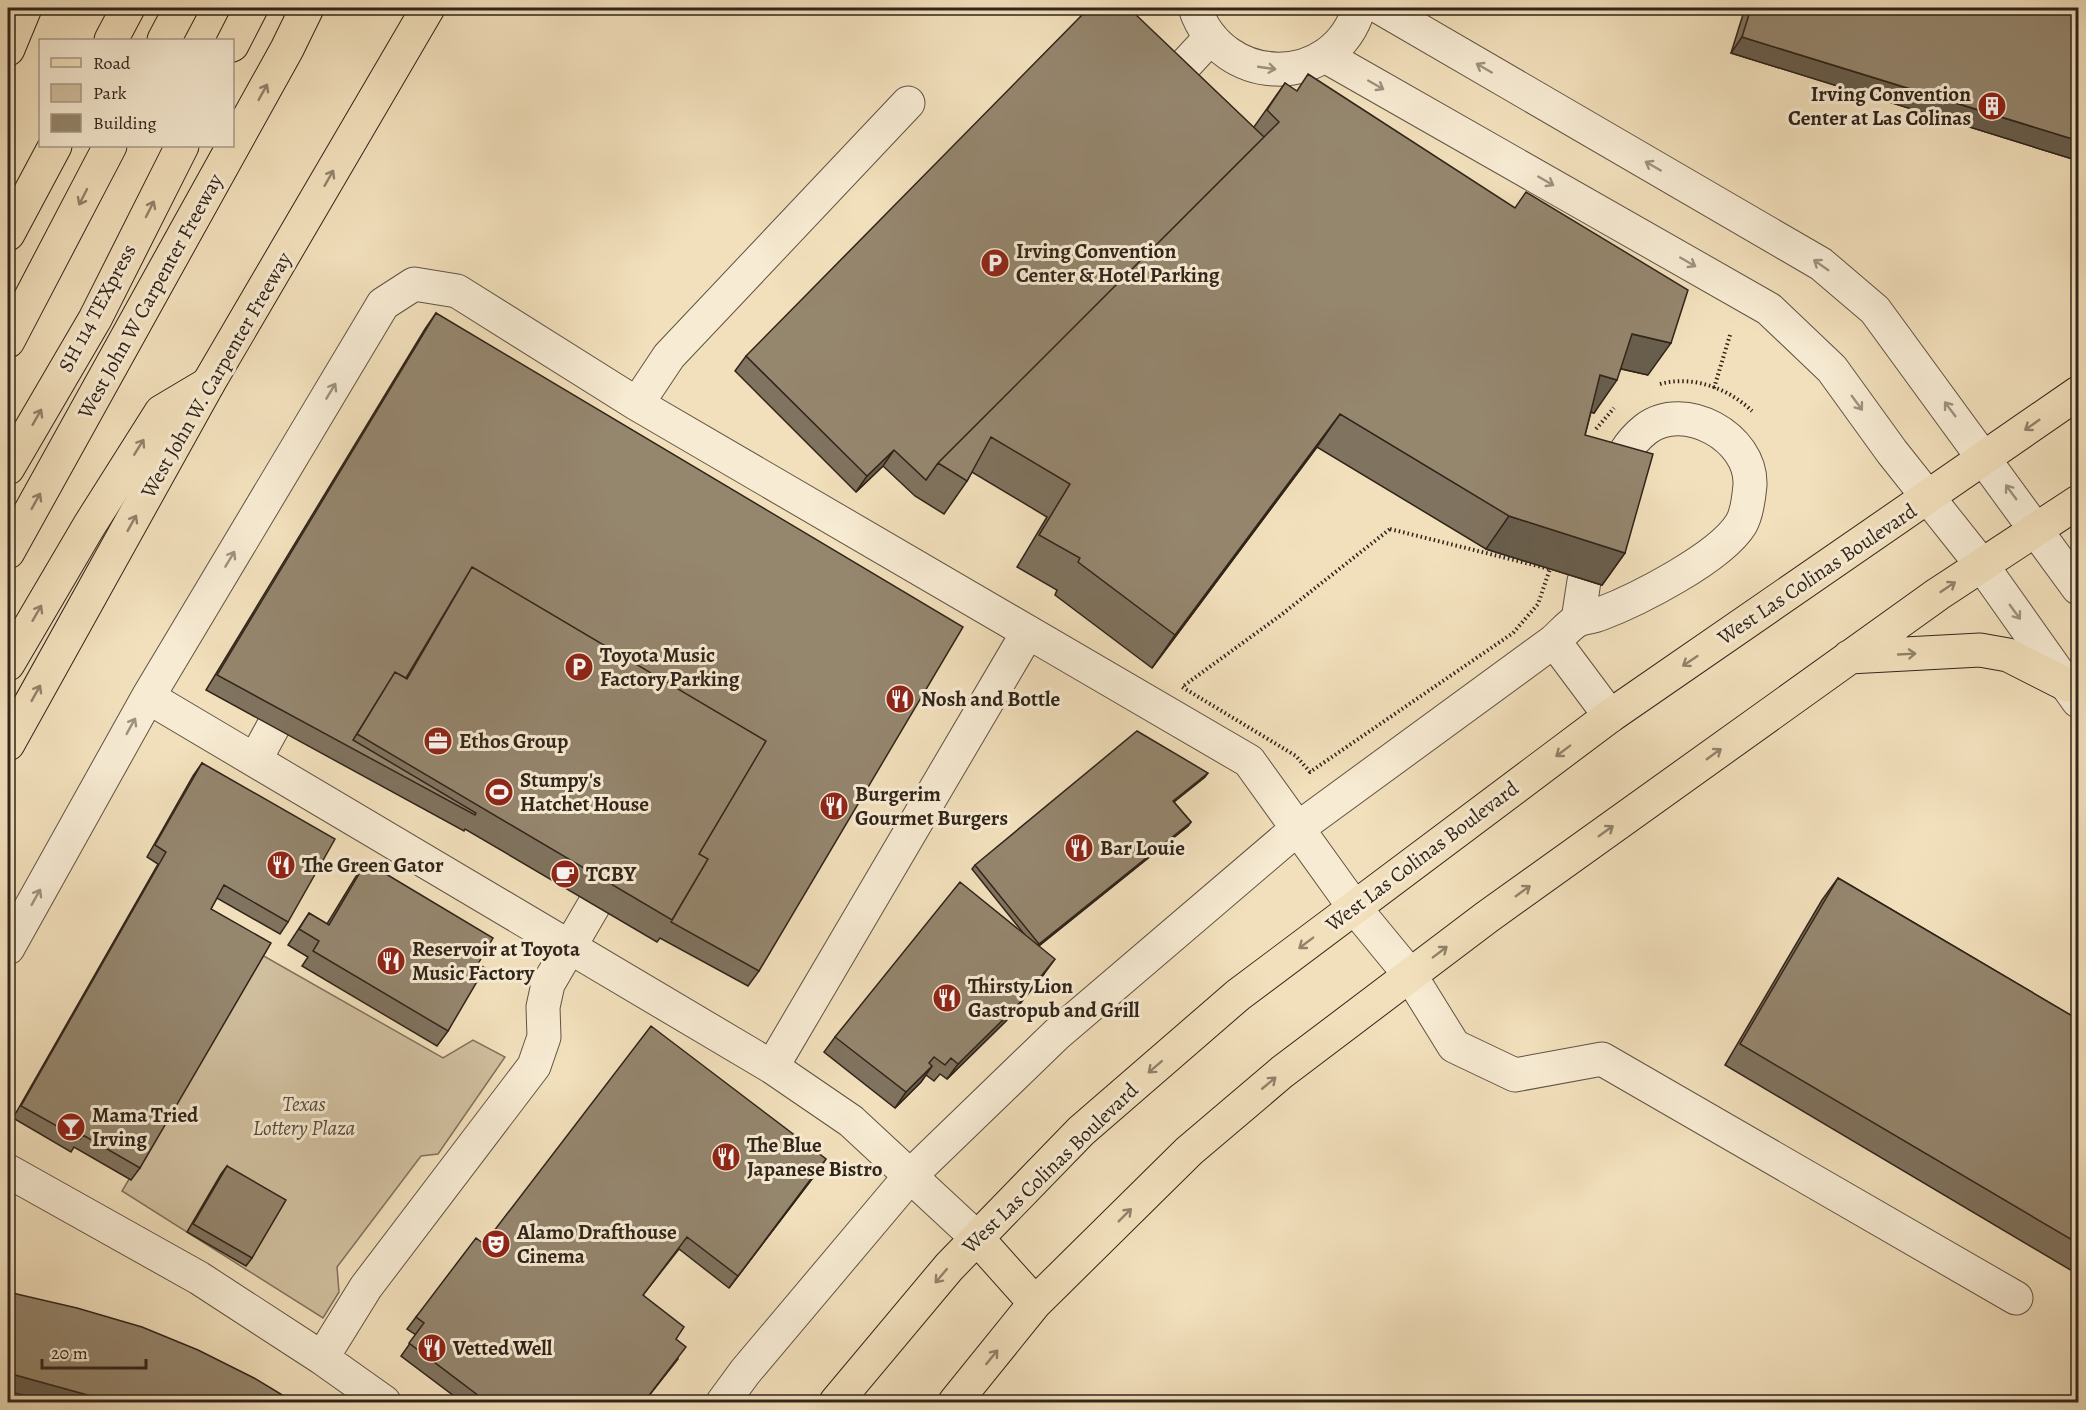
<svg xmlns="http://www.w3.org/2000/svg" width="2086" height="1410" viewBox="0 0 2086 1410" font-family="Alegreya,serif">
	<rect width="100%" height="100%" fill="#f2e0bc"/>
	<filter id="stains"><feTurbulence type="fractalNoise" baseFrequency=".00333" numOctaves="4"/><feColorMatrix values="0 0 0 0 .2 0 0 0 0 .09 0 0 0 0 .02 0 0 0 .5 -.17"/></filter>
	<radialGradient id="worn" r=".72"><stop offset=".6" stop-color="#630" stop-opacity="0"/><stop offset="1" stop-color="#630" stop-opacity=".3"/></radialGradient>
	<path fill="#d1c0a0" stroke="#80725d" stroke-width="1.5" d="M262,955L443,1058L473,1040L505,1057L438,1154L421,1156L337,1267L339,1292L323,1318L122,1191Z"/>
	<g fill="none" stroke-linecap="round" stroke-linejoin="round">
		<g stroke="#605342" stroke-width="35">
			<path id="minor" d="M1195,8C1222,88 1334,91 1359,8
				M1381,8L1821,264L1875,310L2078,588
				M1325,56L1769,309L1832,369L1892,452L1981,564L2078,701
				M1174,77L1211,37
				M637,404L669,356L908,103
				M1578,620L1584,581
				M1554,641C1561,635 1570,624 1578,620C1585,617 1593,617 1600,614C1637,600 1720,558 1741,524C1747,514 1749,496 1750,485C1752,437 1684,400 1646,429C1628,443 1619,461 1612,481
				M148,697L772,1067L851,1121L977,1238
				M255,760L273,727
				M8,948L148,697L383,304L414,284L457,291L637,404L1249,761L1354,907L1410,975L1454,1046L1515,1075L1602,1059L2016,1298
				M772,1067L1028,632
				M8,1171L199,1278L322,1358L384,1402
				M322,1358L366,1287L534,1066L544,1037L543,1007L548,984L594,905
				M723,1402L745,1372L911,1175L1057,1034L1297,829L1554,641L1610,716"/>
		</g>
		<g stroke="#30241a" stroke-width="35">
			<path id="major" d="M1849,657L1980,650L2008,655L2067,685
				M8,744L208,384L428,8
				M977,1238L1035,1303
				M836,1402L949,1267L1081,1131L1238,995L1610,716L2078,393
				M955,1402L1035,1303L1189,1151L1282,1072L1487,917L1938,594L2078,502"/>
		</g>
		<g stroke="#30241a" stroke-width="35">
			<path id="highway" d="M111,40L128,8
				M164,40L181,8
				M232,45L251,8
				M8,49L25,8
				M8,234L55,146
				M8,341L110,146
				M8,468L95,319L182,146
				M8,552L287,49L307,8
				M8,664L89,526L161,412L208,384"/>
		</g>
		<path stroke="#30241a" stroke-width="4" stroke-dasharray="1.5 3" stroke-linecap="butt" d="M1660,384C1692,375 1728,388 1752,411
			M1714,388L1730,335
			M1596,429L1614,408
			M1390,529L1550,569L1538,604L1513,633L1310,772L1296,756L1182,687L1281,615Z"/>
		<use href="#minor" stroke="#f7ebd3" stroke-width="33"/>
		<use href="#major" stroke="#f2e0bc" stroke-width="33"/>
		<use href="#highway" stroke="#f2e0bc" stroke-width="33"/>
	</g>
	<path fill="#80735f" stroke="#30241a" stroke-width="1.5" d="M1745,8H2079V161L1731,53Z
		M1285,83L1648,375L1621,369L1594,413L1591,412L1585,435L1625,553L1602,585L1486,549L1317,447L1152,668L1055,595L1057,590L1017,567L1047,517L972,472L967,481L944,514L915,496L883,466L856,492L735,371L746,356L1254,127Z
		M436,313L759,971L748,986L660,938L657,942L465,829L464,831L206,690L425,329Z
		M202,763L288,922L280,934L217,898L211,909L140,1168L131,1180L74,1147L71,1152L13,1118L158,864L147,857L193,776Z
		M1205,777L1174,802L1191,822L1188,826L1039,946L1044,974L1006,1021L947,1079L940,1074L934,1081L926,1075L921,1082L895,1108L824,1052L835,1037L1024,934L972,869L975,865Z
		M366,862L478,964L448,1031L437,1046L302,966L308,957L288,945L309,913L327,924L355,878Z
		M1838,878L2079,1020V1275L1725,1065L1822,900Z
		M227,1166L252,1258L246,1266L187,1232L221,1174Z
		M818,1171L729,1288L679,1249L643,1295L676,1339L678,1359L644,1402H462L401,1356L416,1335L407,1329L416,1317L484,1244Z"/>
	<path fill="#685e4d" stroke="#30241a" stroke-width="1.5" d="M1742,37L2079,141V161L1731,53Z
		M1632,334L1671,343L1648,375L1609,366Z
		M1600,375L1617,380L1594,413L1577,407Z
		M1340,414L1317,447L1152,668L1175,635Z
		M894,450L883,466L856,492L867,476Z
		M1509,516L1625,553L1602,585L1486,549Z
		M1208,773L1205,777L1170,805L1173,801Z
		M1191,822L1188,826L1036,948L1039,944Z
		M1055,959L1044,974L1006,1021L947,1079L958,1064Z
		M932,1066L921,1082L895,1108L906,1092Z
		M826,1159L818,1171L729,1288L738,1276Z
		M8,1373L113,1402H47L8,1391Z"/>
	<path fill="#95866e" stroke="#30241a" stroke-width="1.5" d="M1751,8H2079V141L1742,37Z
		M1133,12L1264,137L938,463L926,480L894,450L867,476L746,356L1083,14Z
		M1308,74L1515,208L1526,192L1688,290L1671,343L1632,334L1617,380L1600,375L1585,435L1653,454L1625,553L1509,516L1340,414L1175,635L1078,562L1080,558L1039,535L1070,484L991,437L967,481L938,463L1279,122L1267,110L1285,83L1297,91Z
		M436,313L963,627L759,971L671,922L708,859L699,854L766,741L472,567L406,678L395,672L353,740L476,813L475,815L217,675Z
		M472,567L766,741L699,854L708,859L672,920L357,734L395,672L407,679Z
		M1137,731L1208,773L1173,801L1191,822L1039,944L975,865Z
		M202,763L335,839L288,922L224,885L211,909L271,943L140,1168L83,1135L80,1139L21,1106L166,852L155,845Z
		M366,862L493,938L478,964L485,968L448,1031L313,951L319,941L299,929L309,913L329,925Z
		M1838,878L2079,1020V1244L1740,1044Z
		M960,882L1055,959L1017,1006L958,1064L951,1058L945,1065L934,1057L929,1063L932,1066L906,1092L835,1037Z
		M651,1026L826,1159L738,1276L687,1237L643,1295L684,1327L676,1339L686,1347L644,1402H487L409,1343L424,1323L416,1317L476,1238L484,1244Z
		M227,1166L286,1200L252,1258L193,1224Z
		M8,1292L77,1308L142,1327L198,1350L254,1378L294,1402H113L8,1373Z"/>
	<defs><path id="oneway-shaft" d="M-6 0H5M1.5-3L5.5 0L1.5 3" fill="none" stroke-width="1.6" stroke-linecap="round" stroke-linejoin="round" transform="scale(1.5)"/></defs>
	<g stroke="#9d9180">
		<use href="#oneway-shaft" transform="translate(1267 68) rotate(8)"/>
		<use href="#oneway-shaft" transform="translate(1484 68) rotate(-150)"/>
		<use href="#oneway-shaft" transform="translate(1376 85) rotate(30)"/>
		<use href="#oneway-shaft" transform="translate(1653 166) rotate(-150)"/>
		<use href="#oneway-shaft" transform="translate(1546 181) rotate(30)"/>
		<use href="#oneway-shaft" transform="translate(1688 262) rotate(30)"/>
		<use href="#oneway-shaft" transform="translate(1821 265) rotate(-145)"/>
		<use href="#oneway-shaft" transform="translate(331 391) rotate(-59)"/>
		<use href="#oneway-shaft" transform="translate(1857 403) rotate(54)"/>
		<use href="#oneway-shaft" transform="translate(1950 409) rotate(-127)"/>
		<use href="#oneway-shaft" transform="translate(2011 492) rotate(-126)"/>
		<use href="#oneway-shaft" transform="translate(230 559) rotate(-59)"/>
		<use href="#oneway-shaft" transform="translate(2015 612) rotate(54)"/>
		<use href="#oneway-shaft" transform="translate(131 726) rotate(-61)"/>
		<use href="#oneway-shaft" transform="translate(36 897) rotate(-61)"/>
	</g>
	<g stroke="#91826b">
		<use href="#oneway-shaft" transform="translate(263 92) rotate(-61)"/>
		<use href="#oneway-shaft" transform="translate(329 178) rotate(-60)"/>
		<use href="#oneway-shaft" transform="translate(83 197) rotate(117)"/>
		<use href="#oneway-shaft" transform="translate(150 209) rotate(-63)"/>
		<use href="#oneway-shaft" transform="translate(37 417) rotate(-60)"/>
		<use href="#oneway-shaft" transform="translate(2032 425) rotate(145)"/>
		<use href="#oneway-shaft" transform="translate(139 447) rotate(-58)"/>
		<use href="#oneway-shaft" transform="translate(36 501) rotate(-61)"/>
		<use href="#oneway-shaft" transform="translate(132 523) rotate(-61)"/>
		<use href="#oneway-shaft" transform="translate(1948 587) rotate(-34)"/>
		<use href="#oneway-shaft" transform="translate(37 613) rotate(-60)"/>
		<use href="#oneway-shaft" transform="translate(1907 654) rotate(-3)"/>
		<use href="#oneway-shaft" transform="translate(1690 661) rotate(146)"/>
		<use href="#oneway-shaft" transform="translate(36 693) rotate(-61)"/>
		<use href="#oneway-shaft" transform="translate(1563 751) rotate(143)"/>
		<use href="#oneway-shaft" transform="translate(1714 754) rotate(-36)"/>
		<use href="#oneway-shaft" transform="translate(1606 831) rotate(-36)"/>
		<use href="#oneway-shaft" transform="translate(1523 891) rotate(-36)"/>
		<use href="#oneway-shaft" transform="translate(1306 943) rotate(143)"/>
		<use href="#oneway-shaft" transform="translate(1440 952) rotate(-37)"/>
		<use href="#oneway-shaft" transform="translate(1155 1067) rotate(139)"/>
		<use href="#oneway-shaft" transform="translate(1269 1083) rotate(-40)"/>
		<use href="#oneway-shaft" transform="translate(1125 1215) rotate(-45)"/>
		<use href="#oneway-shaft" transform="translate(941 1276) rotate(130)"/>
		<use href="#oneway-shaft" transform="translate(992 1357) rotate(-51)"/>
	</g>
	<defs>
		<g id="building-disc" transform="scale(1.5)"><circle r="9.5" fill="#8f2418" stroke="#f7ebd3"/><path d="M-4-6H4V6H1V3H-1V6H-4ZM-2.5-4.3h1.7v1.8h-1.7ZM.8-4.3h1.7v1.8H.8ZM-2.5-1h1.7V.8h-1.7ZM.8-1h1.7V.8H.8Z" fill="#fff"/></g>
		<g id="parking-disc" transform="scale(1.5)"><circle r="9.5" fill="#8f2418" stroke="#f7ebd3"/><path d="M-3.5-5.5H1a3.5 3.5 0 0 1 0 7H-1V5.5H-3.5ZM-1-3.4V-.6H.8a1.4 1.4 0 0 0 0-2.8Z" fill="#fff"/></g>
		<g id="restaurant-disc" transform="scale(1.5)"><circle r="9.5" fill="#8f2418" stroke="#f7ebd3"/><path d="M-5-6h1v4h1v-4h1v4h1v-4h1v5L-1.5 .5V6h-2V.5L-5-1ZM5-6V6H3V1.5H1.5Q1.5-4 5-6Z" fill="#fff"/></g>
		<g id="office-disc" transform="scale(1.5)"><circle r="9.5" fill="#8f2418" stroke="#f7ebd3"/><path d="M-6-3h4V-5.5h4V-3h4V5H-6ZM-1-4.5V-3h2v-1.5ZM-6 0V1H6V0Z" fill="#fff"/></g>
		<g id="stadium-disc" transform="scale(1.5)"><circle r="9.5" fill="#8f2418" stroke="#f7ebd3"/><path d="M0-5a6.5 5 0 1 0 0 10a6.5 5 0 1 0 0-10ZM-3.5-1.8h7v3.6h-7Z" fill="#fff"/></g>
		<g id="cafe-disc" transform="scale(1.5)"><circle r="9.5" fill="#8f2418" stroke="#f7ebd3"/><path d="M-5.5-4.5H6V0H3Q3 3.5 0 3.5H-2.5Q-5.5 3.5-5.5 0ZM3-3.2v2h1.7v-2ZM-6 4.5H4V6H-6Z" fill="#fff"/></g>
		<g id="bar-disc" transform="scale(1.5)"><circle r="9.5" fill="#8f2418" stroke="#f7ebd3"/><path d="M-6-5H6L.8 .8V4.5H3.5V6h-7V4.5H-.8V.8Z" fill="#fff"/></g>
		<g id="theatre-disc" transform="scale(1.5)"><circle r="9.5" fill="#8f2418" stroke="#f7ebd3"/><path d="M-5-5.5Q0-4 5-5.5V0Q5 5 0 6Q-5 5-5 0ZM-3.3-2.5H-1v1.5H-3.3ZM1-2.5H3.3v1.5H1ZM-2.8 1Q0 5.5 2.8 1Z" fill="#fff"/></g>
	</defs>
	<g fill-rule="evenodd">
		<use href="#building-disc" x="1992" y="106"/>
		<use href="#parking-disc" x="995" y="263"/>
		<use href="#parking-disc" x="579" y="667"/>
		<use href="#restaurant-disc" x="900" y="699"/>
		<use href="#office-disc" x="438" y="741"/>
		<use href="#stadium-disc" x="499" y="792"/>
		<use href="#restaurant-disc" x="834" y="806"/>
		<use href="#restaurant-disc" x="1079" y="848"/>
		<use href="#restaurant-disc" x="281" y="865"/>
		<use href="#cafe-disc" x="565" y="874"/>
		<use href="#restaurant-disc" x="391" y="961"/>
		<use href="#restaurant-disc" x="947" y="998"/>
		<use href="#bar-disc" x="71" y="1127"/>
		<use href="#restaurant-disc" x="726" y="1157"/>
		<use href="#theatre-disc" x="496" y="1244"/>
		<use href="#restaurant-disc" x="432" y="1348"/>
	</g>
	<g text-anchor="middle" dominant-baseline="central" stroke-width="6" stroke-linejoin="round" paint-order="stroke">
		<g font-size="21" font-weight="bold" fill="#30241a" stroke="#f7ebd3" text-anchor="start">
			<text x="1971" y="94" text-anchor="end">Irving Convention<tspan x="1971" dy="24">Center at Las Colinas</tspan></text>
			<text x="1016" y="251">Irving Convention<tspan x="1016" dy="24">Center &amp; Hotel Parking</tspan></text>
			<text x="600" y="655">Toyota Music<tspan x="600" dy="24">Factory Parking</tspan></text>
			<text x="921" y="699">Nosh and Bottle</text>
			<text x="459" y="741">Ethos Group</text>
			<text x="520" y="780">Stumpy's<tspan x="520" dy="24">Hatchet House</tspan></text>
			<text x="855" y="794">Burgerim<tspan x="855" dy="24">Gourmet Burgers</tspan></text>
			<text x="1100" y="848">Bar Louie</text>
			<text x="302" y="865">The Green Gator</text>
			<text x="586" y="874">TCBY</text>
			<text x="412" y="949">Reservoir at Toyota<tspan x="412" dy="24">Music Factory</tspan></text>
			<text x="968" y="986">Thirsty Lion<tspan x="968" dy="24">Gastropub and Grill</tspan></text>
			<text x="92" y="1115">Mama Tried<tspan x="92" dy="24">Irving</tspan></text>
			<text x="747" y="1145">The Blue<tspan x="747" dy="24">Japanese Bistro</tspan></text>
			<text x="517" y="1232">Alamo Drafthouse<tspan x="517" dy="24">Cinema</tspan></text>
			<text x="453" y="1348">Vetted Well</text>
		</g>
		<g font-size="21" fill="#30241a" stroke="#f7ebd3">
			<text transform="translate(150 296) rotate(-61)">West John W Carpenter Freeway</text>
			<text transform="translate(97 308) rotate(-62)">SH 114 TEXpress</text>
			<text transform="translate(216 375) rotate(-60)">West John W. Carpenter Freeway</text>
			<text transform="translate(1817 574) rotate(-34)">West Las Colinas Boulevard</text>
			<text transform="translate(1422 856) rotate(-37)">West Las Colinas Boulevard</text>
			<text transform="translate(1050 1168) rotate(-44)">West Las Colinas Boulevard</text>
		</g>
		<g font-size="21" font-style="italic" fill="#584b3c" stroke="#f7ebd3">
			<text x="304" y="1104">Texas<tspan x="304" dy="24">Lottery Plaza</tspan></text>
		</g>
	</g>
	<rect width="2086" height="1410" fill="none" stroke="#f2e0bc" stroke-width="30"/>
	<rect x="9" y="9" width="2068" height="1392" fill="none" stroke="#30241a" stroke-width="3"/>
	<rect x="15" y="15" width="2056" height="1380" fill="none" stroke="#30241a" stroke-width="1.5"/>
	<rect x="39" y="39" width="195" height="108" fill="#f7ebd3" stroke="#a79b89" stroke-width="1.5"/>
	<rect x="51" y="58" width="30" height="9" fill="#f2e0bc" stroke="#a79b89" stroke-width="1.5"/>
	<text x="93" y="69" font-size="18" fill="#30241a">Road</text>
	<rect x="51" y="84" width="30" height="18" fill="#d1c0a0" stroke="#a79b89" stroke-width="1.5"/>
	<text x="93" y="99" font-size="18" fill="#30241a">Park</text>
	<rect x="51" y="114" width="30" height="18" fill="#95866e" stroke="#a79b89" stroke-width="1.5"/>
	<text x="93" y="129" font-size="18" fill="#30241a">Building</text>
	<path d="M42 1359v9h104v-9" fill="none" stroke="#30241a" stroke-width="3"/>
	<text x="51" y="1359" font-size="18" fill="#30241a" stroke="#f7ebd3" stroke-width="4.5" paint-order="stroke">20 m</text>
	<rect width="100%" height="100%" filter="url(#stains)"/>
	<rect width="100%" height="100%" fill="url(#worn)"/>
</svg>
